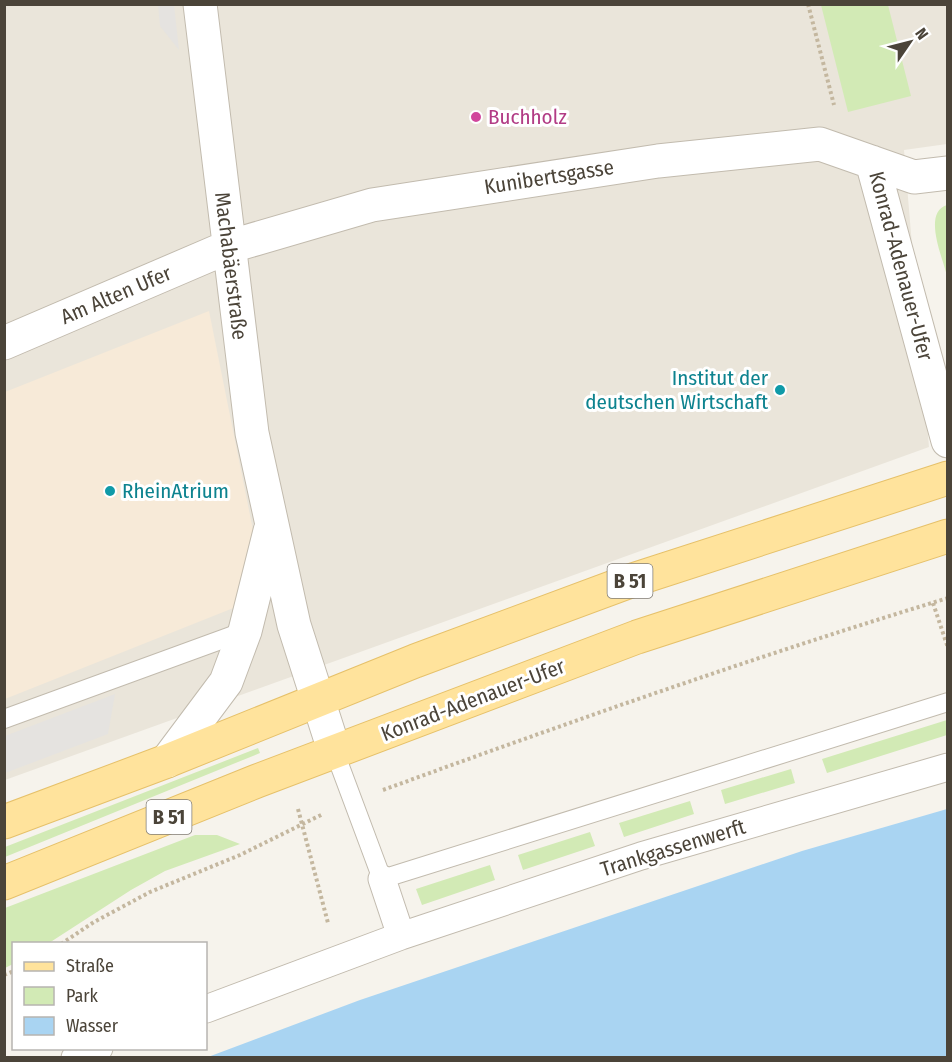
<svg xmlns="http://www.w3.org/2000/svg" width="952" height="1062" viewBox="0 0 952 1062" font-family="'Fira Sans Condensed',sans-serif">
	<rect width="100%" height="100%" fill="#f6f3ec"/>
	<path fill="#eae5da" d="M5,5H947V144L904,150L929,447L5,780Z"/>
	<path fill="#f7ead8" d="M209,311L266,595L5,699V392Z"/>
	<path fill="#d2eab5" d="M821,5H888L911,96L848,112Z
		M947,205H948L947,276C943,258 922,213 947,205Z
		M947,720V735L827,773L822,759Z
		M258,748L260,753L5,857V847Z
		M791,769L795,783L725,804L721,790Z
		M690,801L694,814L624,837L619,823Z
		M590,832L595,846L523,870L518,855Z
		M195,835H217L240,844L165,871L131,890L49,943L14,944L13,964L5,968V908Z
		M490,865L495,880L422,905L416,889Z"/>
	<path fill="#e5e3e0" d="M158,5H174L179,50L160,26Z
		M115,694L108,734L5,773V736Z"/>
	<path fill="#a9d4f2" d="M947,809V1057H208L360,1000L802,851Z"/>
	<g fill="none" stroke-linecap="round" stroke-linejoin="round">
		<g stroke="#c2bbae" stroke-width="20">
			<path id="service" d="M4,719L245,631
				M335,753L382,879L948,702"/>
		</g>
		<g stroke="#c2bbae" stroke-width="29">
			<path id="pedestrian" d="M382,879L401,936
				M206,1009L401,936L641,856L948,767
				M75,1058L99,1048"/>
		</g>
		<g stroke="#c2bbae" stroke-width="35">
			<path id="minor" d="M200,4L252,433L294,625L335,753
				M872,162L948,441
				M4,343L228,247L372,205L658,161L820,144L914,177L948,173
				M167,761L226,682L245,631L270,531"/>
		</g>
		<g stroke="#e6c16a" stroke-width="35">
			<path id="primary" d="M4,822L167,761L415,661L633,580L948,478
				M4,883L257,781L637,637L948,536"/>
		</g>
		<path stroke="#c4b79f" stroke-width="4" stroke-dasharray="3 3" stroke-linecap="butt" d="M808,4L834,105
			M933,603L948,648
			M383,790C569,722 757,656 948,598
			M298,809L328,923
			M61,944L94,922L150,892L240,855L323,814
			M4,975L14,971"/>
		<use href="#service" stroke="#fff" stroke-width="18"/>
		<use href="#pedestrian" stroke="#fff" stroke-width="27"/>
		<use href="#minor" stroke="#fff" stroke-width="33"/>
		<use href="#primary" stroke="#ffe39c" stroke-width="33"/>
	</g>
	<circle fill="#d1479c" stroke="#fff" stroke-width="2" cx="476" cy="117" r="6"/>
	<g fill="#0f9aa8" stroke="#fff" stroke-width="2">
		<circle cx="780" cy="390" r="6"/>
		<circle cx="110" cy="491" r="6"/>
	</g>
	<g text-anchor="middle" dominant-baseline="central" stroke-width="6" stroke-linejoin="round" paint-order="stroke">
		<g fill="#fff" stroke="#817c74" stroke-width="1.5">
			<rect x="607.5" y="564" width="45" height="34" rx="4.5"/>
			<rect x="146.5" y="800" width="45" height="34" rx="4.5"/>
		</g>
		<g font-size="20" font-weight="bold" fill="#4b4439">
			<text x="630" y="581">B 51</text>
			<text x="169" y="817">B 51</text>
		</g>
		<g font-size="21" fill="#b23c85" stroke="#fff" text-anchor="start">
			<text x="488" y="117">Buchholz</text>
		</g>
		<g font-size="21" fill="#4b4439" stroke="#fff">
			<text transform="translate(549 177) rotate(-9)">Kunibertsgasse</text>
			<text transform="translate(231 266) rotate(83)">Machabäerstraße</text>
			<text transform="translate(901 266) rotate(75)">Konrad-Adenauer-Ufer</text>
			<text transform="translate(116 295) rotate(-23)">Am Alten Ufer</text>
			<text transform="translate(473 700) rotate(-21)">Konrad-Adenauer-Ufer</text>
			<text transform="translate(673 848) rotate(-17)">Trankgassenwerft</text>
		</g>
		<g font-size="21" fill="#0d838f" stroke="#fff" text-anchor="end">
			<text x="768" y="378">Institut der<tspan x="768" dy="24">deutschen Wirtschaft</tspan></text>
			<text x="122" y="491" text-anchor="start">RheinAtrium</text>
		</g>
	</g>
	<rect width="952" height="1062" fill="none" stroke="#4b4439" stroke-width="12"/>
	<rect x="12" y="942" width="195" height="108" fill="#ffffff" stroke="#b7b4b0" stroke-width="1.5"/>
	<rect x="24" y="962" width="30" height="9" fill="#ffe39c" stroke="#b7b4b0" stroke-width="1.5"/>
	<text x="66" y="972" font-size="18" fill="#4b4439">Straße</text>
	<rect x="24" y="987" width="30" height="18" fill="#d2eab5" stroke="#b7b4b0" stroke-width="1.5"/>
	<text x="66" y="1002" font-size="18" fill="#4b4439">Park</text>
	<rect x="24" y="1017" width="30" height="18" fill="#a9d4f2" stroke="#b7b4b0" stroke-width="1.5"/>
	<text x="66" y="1032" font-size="18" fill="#4b4439">Wasser</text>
	<g transform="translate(910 42) rotate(55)" stroke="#ffffff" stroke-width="4.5" paint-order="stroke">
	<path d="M0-4.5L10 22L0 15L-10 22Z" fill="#4b4439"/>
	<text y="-9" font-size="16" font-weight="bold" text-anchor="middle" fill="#4b4439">N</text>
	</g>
</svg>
